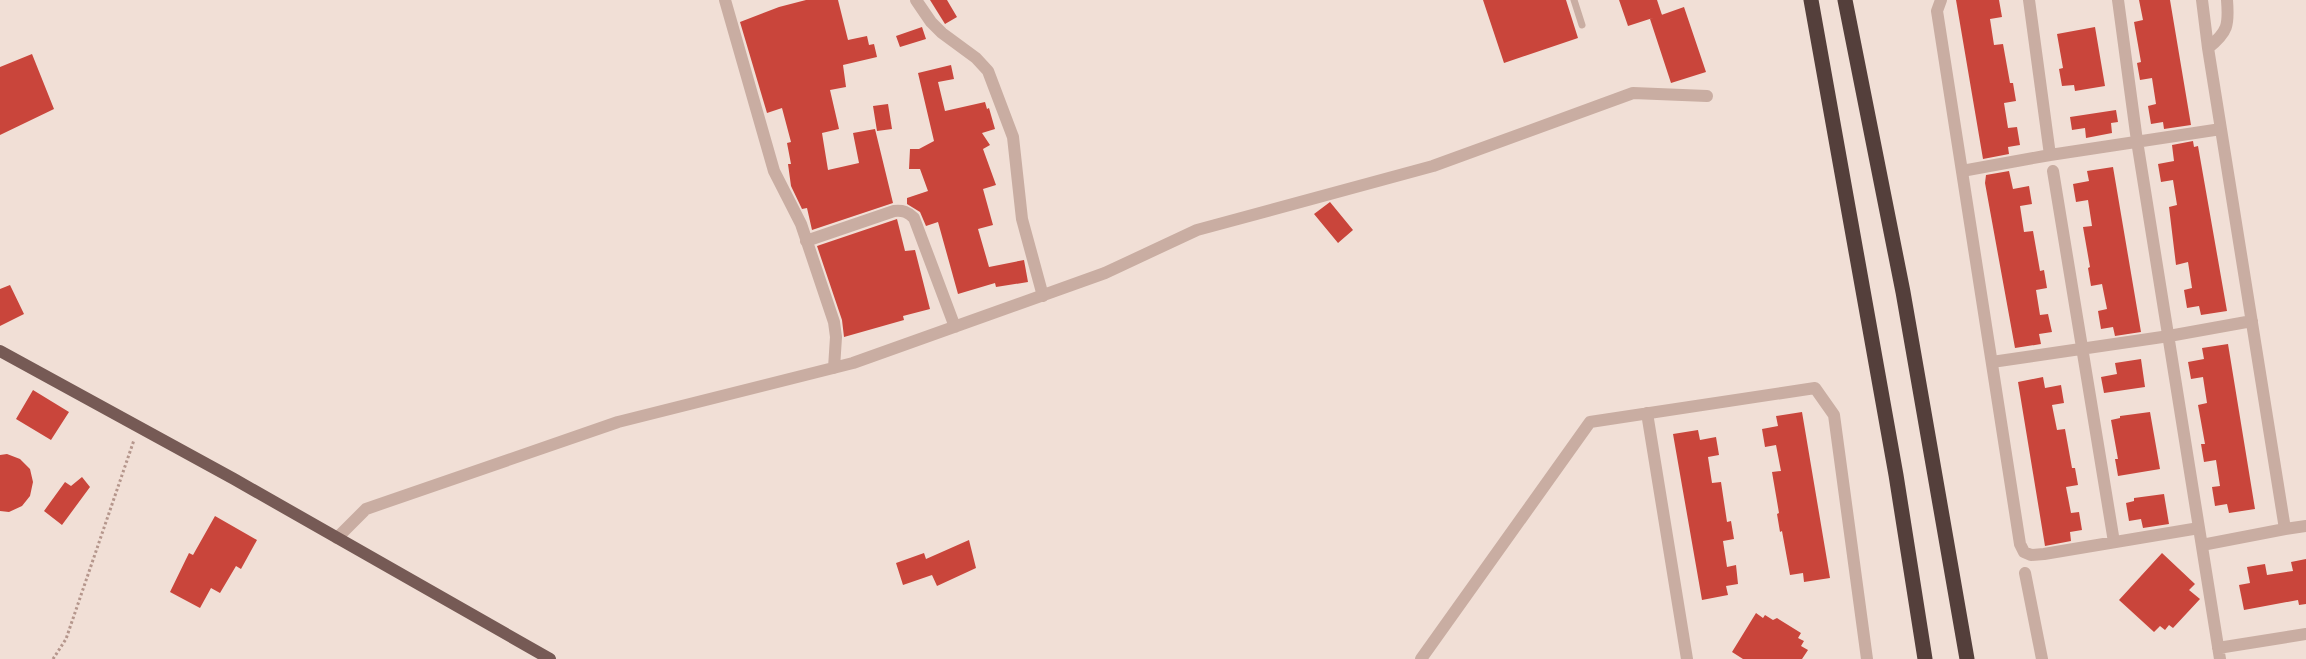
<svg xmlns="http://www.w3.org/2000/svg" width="2306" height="659" viewBox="0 0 2306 659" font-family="'Public Sans',sans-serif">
	<rect width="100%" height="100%" fill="#f1dfd6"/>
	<path fill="#c9453b" d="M806,0H838L848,40L867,36L869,45L874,44L877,57L843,65L846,87L830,90L839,129L822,133L828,170L859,163L853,133L875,129L893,203L812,230L807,208L802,209L791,186L788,164H791L787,143L791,142L782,108L767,113L740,22L779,7Z
		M930,0H947L957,17L945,24Z
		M1483,0H1566L1578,38L1504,63Z
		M1619,0H1657L1662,15L1628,26Z
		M1956,0H1999L2002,17L1990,19L1994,45L2003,44L2010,83H2013L2016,101L2004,103L2008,128L2017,127L2020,145L2008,147L2009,154L1983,159Z
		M2139,0H2170L2191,125L2164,129L2163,122L2151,124L2148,106L2156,104L2152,78L2140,80L2137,63L2141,62L2134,22L2143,20Z
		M1684,7L1706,72L1671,83L1650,19Z
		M922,27L926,39L900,47L896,36Z
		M2095,27L2105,86L2075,91L2074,85L2062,86L2059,69L2063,68L2057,34Z
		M32,54L54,109L0,135V67Z
		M951,65L954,79L938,82L945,111L985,102L987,109L989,108L995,129L982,133L990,145L983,149L996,185L983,189L993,225L978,229L989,267L1024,260L1028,282L996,287L995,283L958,294L938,222L926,226L920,212L907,204V198L928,191L920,169H909L910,149H919L934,141L918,73Z
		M888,104L892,129L877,131L873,106Z
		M2116,110L2118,122L2111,123L2112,133L2086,138L2085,128L2072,130L2070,117Z
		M2193,141L2194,147L2198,146L2227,311L2201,315L2199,306L2187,308L2184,290L2192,288L2188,262L2176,265L2169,207L2177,205L2173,180L2161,182L2158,164L2174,161L2172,145Z
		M2113,167L2141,332L2115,336L2113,327L2101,329L2098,311L2107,309L2102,284L2091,286L2088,268L2090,267L2083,227L2092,226L2088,200L2076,202L2073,184L2089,181L2087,171Z
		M2009,171L2013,189L2029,186L2032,204L2020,206L2024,232L2033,231L2040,271L2044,270L2047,288L2036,290L2040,315L2048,314L2052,332L2039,334L2041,344L2015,348L1985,183L1986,175Z
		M1330,202L1353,230L1338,243L1314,214Z
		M897,219L905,251L915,250L930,309L903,316L904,320L844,337L842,320L817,246Z
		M10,285L24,314L0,326V289Z
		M2228,344L2255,509L2229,513L2227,504L2215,506L2212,487L2220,486L2216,460L2204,462L2201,444H2205L2198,405L2207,403L2203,377L2191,379L2188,362L2204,359L2202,348Z
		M2141,359L2145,387L2104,393L2101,377L2117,374L2115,363Z
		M2043,377L2045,388L2061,385L2064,403L2052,405L2057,430L2065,429L2072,468H2075L2078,485L2066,487L2071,513L2079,512L2082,530L2070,532L2071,541L2045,546L2018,382Z
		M33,390L69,412L51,440L16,419Z
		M1802,412L1830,578L1804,582L1803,573L1790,575L1782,531L1780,532L1777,514L1779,513L1772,472L1781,471L1776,445L1765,447L1762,429L1778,426L1776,416Z
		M2150,412L2160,469L2118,476L2115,459H2118L2111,420L2120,418V416Z
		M1698,430L1700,440L1716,437L1719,455L1708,457L1712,483L1721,482L1727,522L1731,521L1734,539L1723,541L1727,567L1736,565L1738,584L1726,586L1728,595L1702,600L1673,434Z
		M7,454L20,459L30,469L33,482L30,496L22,506L9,512L0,511V455Z
		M82,477L90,487L62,525L44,511L65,482L71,486Z
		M2164,494L2169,524L2143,528L2141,519L2129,521L2126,503L2134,501V498Z
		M215,516L257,540L241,569L236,566L220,593L211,588L200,608L170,592L189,553L193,555Z
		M969,540L976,568L937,586L932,575L903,585L896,563L924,553L926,559Z
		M2162,553L2195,584L2189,590L2200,599L2173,628L2169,625L2165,630L2160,626L2154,632L2119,600Z
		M2306,559V604L2299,605L2298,600L2244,610L2239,585L2250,583L2247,567L2265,564L2267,575L2293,571L2291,562Z
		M1756,613L1763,618L1765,615L1773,620L1777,618L1801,633L1798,638L1804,641L1801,646L1808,650L1802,659H1743L1732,652Z"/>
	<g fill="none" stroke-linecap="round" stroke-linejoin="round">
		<path stroke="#b5968c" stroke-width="3" stroke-dasharray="2.5 2.5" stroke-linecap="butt" d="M53,659L66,639L134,440"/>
		<path stroke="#c9ada2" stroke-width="7" d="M1574,0L1582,25"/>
		<path stroke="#c9ada2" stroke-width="12" d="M725,0L774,171L801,224L834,322L836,337L834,368
			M916,0L931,22L942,33L976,58L988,71L1013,137L1022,219L1043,296
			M1941,0L1937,11L2020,544L2024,552L2031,555L2044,554L2199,528
			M2029,0L2050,155L2221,129
			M2118,0L2137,141L2220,659
			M2202,0L2208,48
			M1962,171L2050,155
			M2053,171L2114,542
			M806,241L894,211C903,210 908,212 914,218L955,327
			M1992,362L2169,336L2252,321
			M1647,413L1687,659
			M2285,529L2306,526
			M337,538L366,509L618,422L853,363L1105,273L1197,230L1433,166L1633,93L1707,96
			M2202,545L2285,529L2208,48C2228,32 2229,25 2227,0
			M2025,573L2042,659
			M2218,648L2306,634
			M1421,659L1590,422L1815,388L1834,415L1867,659"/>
		<path stroke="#765a55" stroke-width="12" d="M0,351L234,479L550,659"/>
		<path stroke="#543f3b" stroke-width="15" d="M1811,0L1896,475L1925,659
			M1845,0L1903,292L1967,659"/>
	</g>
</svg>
